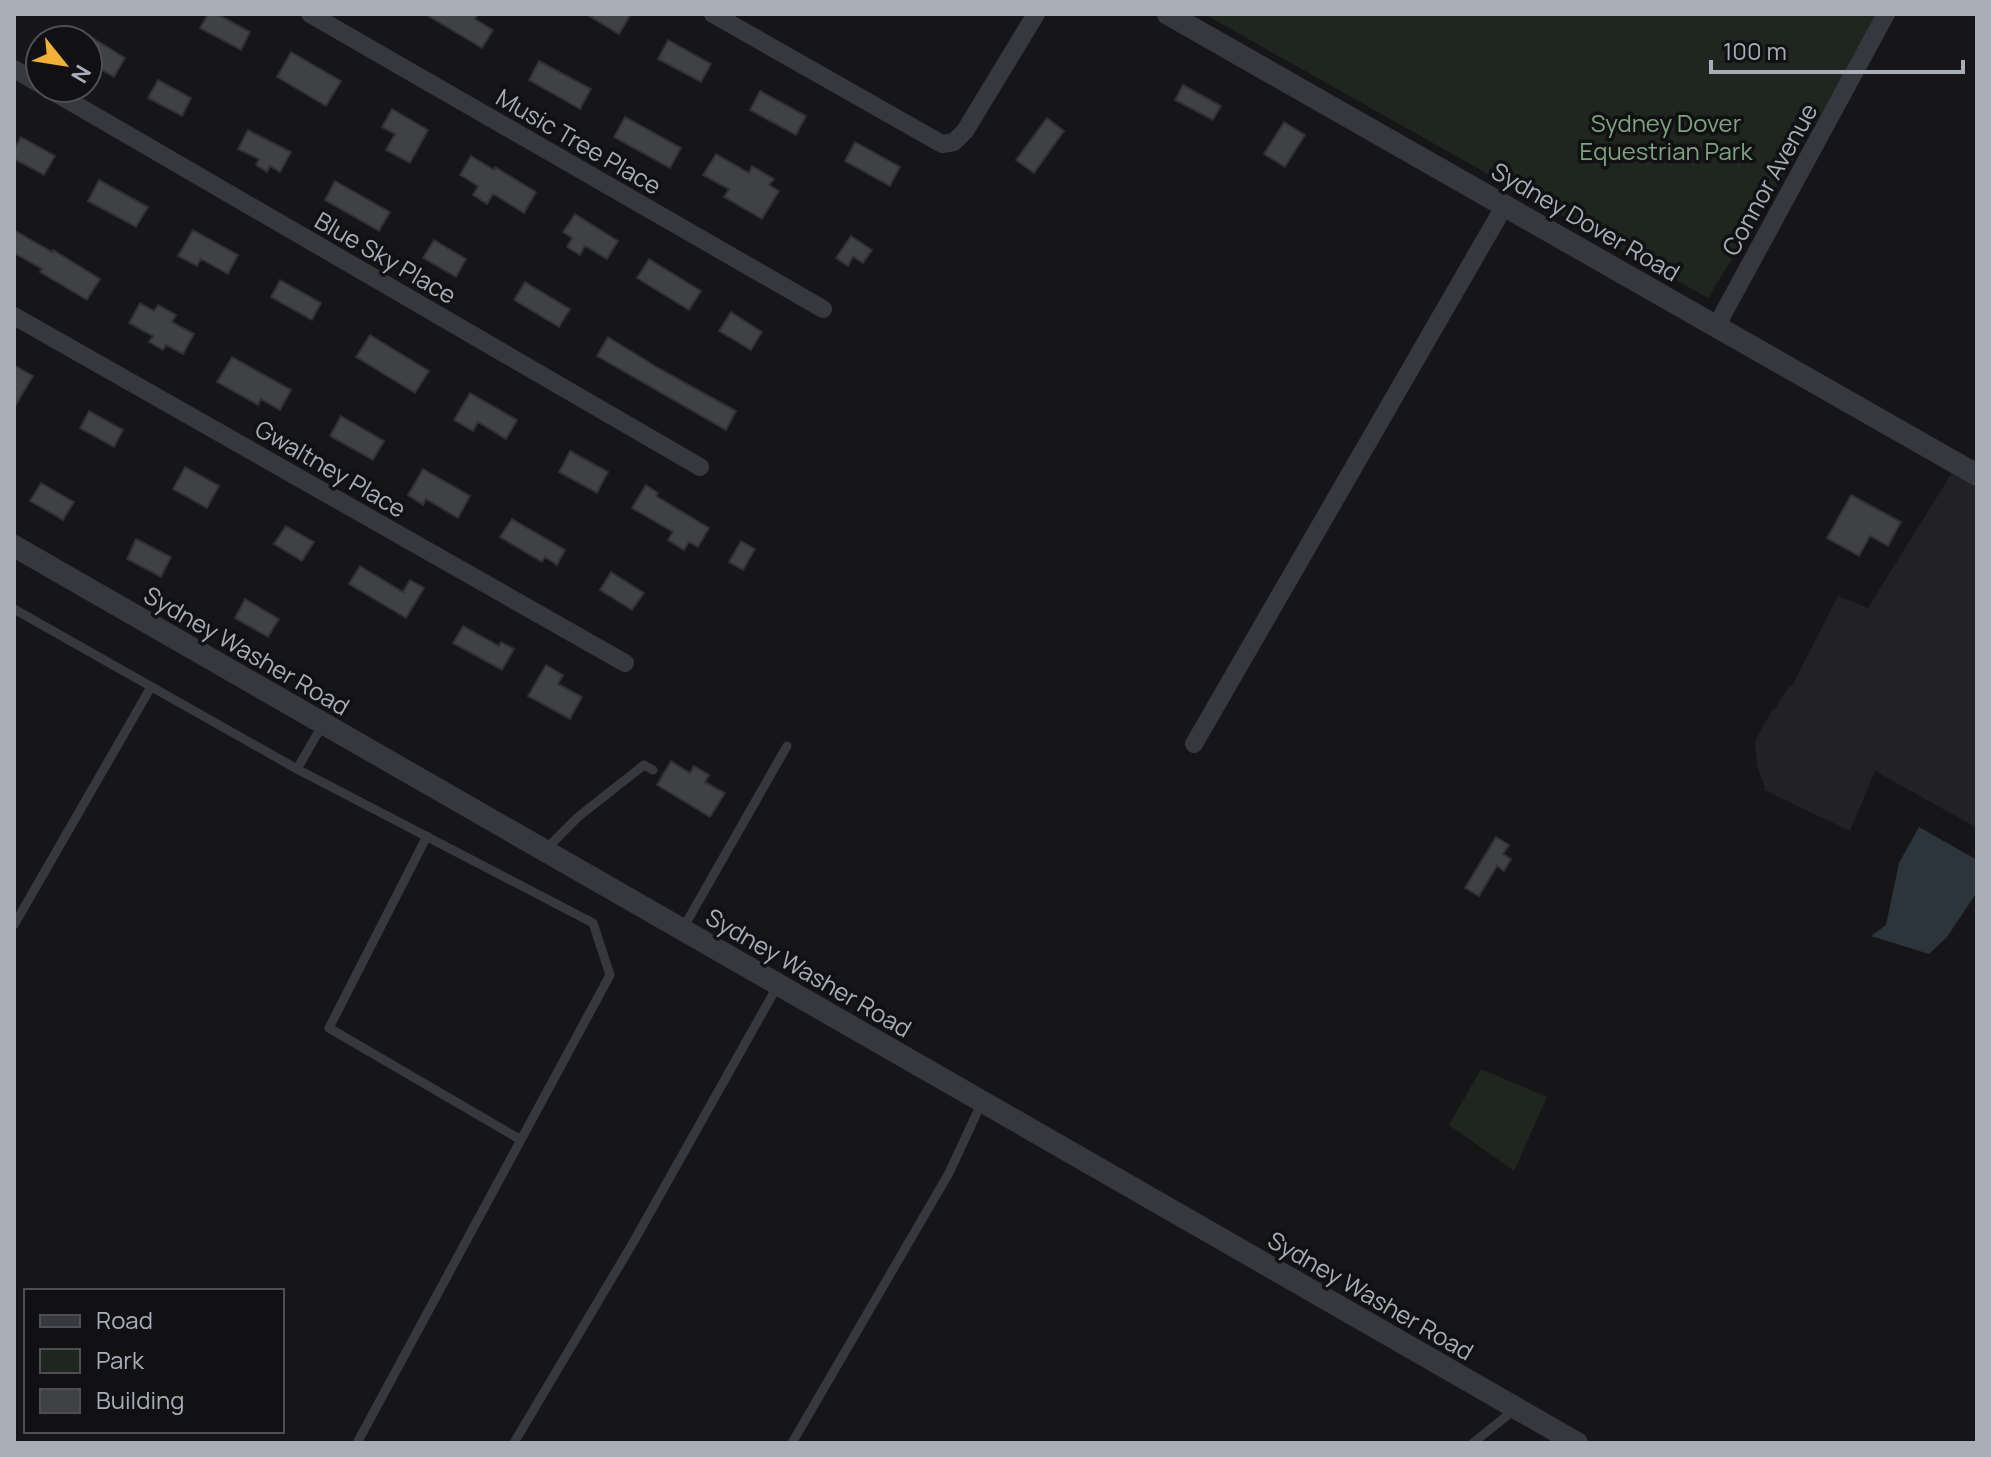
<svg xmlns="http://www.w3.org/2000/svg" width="1991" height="1457" viewBox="0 0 1991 1457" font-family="Manrope,sans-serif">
	<rect width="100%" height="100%" fill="#161618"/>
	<path fill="#222225" d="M1953,471L1977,485V828L1875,771L1850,831L1764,790L1765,787L1757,766L1755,741L1772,710H1774L1790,685L1792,686L1838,596L1868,608Z"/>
	<path fill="#1e261f" d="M1204,14H1882L1708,298Z
		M1481,1069L1547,1097L1514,1171L1449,1125Z"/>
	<path fill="#2c353c" d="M1919,827L1977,860V892L1947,937L1929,954L1871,936L1886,925L1899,863Z"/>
	<path fill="#404145" stroke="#303034" stroke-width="2" d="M208,14H217L250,32L241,50L200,28Z
		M425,14H478L475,19L493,30L482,48Z
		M586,14H631L619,34Z
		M88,35L125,58L114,77L88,62Z
		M668,40L711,64L701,82L658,59Z
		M291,52L341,81L326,106L277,77Z
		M539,61L591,89L580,109L529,80Z
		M158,80L191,98L182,116L148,98Z
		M1183,85L1221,106L1213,120L1175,100Z
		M760,91L806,116L796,135L750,110Z
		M392,109L428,130L410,163L386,150L395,134L382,127Z
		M625,117L681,148L670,168L614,137Z
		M1047,118L1064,131L1034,173L1016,160Z
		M1284,122L1305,135L1285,167L1264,154Z
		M248,130L291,152L280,172L270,166L267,172L256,165L259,159L238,149Z
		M21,137L55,156L44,175L14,159V149Z
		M855,142L900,167L890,186L845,161Z
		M716,154L749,173L752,166L774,179L769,185L779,191L762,219L724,197L729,189L703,175Z
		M471,156L494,170L495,167L536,192L524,213L493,194L487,204L473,195L478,186L460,175Z
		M99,180L148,207L136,227L88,201Z
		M335,181L390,212L379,231L325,200Z
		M575,214L618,241L607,259L585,246L580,255L567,247L572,238L563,232Z
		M14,230L52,252L53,250L100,279L87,300L40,272L42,269L14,253Z
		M193,230L238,255L228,274L201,259L197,266L178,256Z
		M851,236L872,250L863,263L853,257L848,266L836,258Z
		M434,240L466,259L456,277L423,258Z
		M649,259L701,291L689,310L637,278Z
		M280,280L321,303L312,320L271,297Z
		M525,282L570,309L559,327L514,300Z
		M140,303L154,311L158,305L176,315L172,322L194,334L183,354L166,345L163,350L149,342L153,336L129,323Z
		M731,312L762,332L751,350L719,331Z
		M370,335L429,371L415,393L356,357Z
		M608,337L660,369L736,411L726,430L597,356Z
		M232,357L291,390L280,410L261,399L258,405L217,382Z
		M14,365L33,376L14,408Z
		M470,393L517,420L506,439L478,422L473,431L454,420Z
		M89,411L123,430L114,447L80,428Z
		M341,416L384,441L373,460L330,436Z
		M570,451L608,472L597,493L559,472Z
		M185,467L219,486L207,508L173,489Z
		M423,469L470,496L458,518L426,499L423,505L408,495Z
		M41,483L74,502L63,520L30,501Z
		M646,485L658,493L656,496L709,528L698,547L689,542L684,550L668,540L673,532L632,508Z
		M1851,495L1901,522L1888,546L1870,536L1859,556L1827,538Z
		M512,519L565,550L557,565L545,557L542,562L500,537Z
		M286,526L314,542L302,561L274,544Z
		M136,539L171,557L161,577L127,559Z
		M741,541L755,549L743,570L729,562Z
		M360,566L403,592L410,580L424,588L406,618L349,584Z
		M611,572L644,593L632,610L600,590Z
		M245,599L279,619L268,637L235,618Z
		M463,626L499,646L501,642L514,649L502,670L453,643Z
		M546,665L563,675L558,684L582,697L570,719L528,696Z
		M671,761L690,773L694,766L709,775L705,782L725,793L710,817L657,785Z
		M1496,837L1509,845L1503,854L1511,859L1504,871L1497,866L1479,896L1465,888Z"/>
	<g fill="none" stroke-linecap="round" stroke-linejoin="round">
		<path stroke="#37383d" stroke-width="9" d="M14,609L297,769
			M323,724L297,769L593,923L610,975L357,1443
			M427,836L329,1028L521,1140
			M545,850L578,817L644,765L653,770
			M14,925L151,687
			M682,930L787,746
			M515,1441L634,1241L778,985
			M792,1443L949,1173L982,1102
			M1473,1443L1514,1410"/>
		<path stroke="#37383d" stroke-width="18" d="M310,14L823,309
			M713,14L942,144L954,142L965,131L1036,14
			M14,69L40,84
			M47,88L700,467
			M14,316L625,663
			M1717,325L1886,14
			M1194,744L1505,205"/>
		<path stroke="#37383d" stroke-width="22" d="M1168,14L1977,475
			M14,546L1577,1443"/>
	</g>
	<g text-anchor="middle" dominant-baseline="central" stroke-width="7" stroke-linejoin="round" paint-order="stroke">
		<g font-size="24" fill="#7fa381" stroke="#111113">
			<text x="1666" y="122">Sydney Dover<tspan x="1666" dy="28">Equestrian Park</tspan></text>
		</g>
		<g font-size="24" fill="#a8adb8" stroke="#111113">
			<text transform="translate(579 141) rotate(30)">Music Tree Place</text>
			<text transform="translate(1769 179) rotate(-61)">Connor Avenue</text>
			<text transform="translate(1586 221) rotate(30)">Sydney Dover Road</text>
			<text transform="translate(386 257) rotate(30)">Blue Sky Place</text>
			<text transform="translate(331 468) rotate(30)">Gwaltney Place</text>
			<text transform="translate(247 650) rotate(30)">Sydney Washer Road</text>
			<text transform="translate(809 972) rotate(30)">Sydney Washer Road</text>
			<text transform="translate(1371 1295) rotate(30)">Sydney Washer Road</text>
		</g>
	</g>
	<rect width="1991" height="1457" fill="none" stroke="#a8adb8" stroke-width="32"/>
	<rect x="24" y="1289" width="260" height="144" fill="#111113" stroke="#4d4f55" stroke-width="2"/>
	<rect x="40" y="1315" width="40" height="12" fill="#37383d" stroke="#4d4f55" stroke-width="2"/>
	<text x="96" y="1329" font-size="24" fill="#a8adb8">Road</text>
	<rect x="40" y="1349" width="40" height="24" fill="#1e261f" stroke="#4d4f55" stroke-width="2"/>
	<text x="96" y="1369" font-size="24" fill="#a8adb8">Park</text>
	<rect x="40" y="1389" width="40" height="24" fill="#404145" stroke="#4d4f55" stroke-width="2"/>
	<text x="96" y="1409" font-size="24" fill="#a8adb8">Building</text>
	<g transform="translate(64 64) rotate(120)"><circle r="38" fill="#111113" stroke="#4d4f55" stroke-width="2"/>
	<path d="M0-6L14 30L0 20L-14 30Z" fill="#f2b134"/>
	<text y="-12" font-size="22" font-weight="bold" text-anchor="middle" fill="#a8adb8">N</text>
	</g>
	<path d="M1711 60v12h252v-12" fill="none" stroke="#a8adb8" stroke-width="4"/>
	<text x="1723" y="60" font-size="24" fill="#a8adb8" stroke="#111113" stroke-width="6" paint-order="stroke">100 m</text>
</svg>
